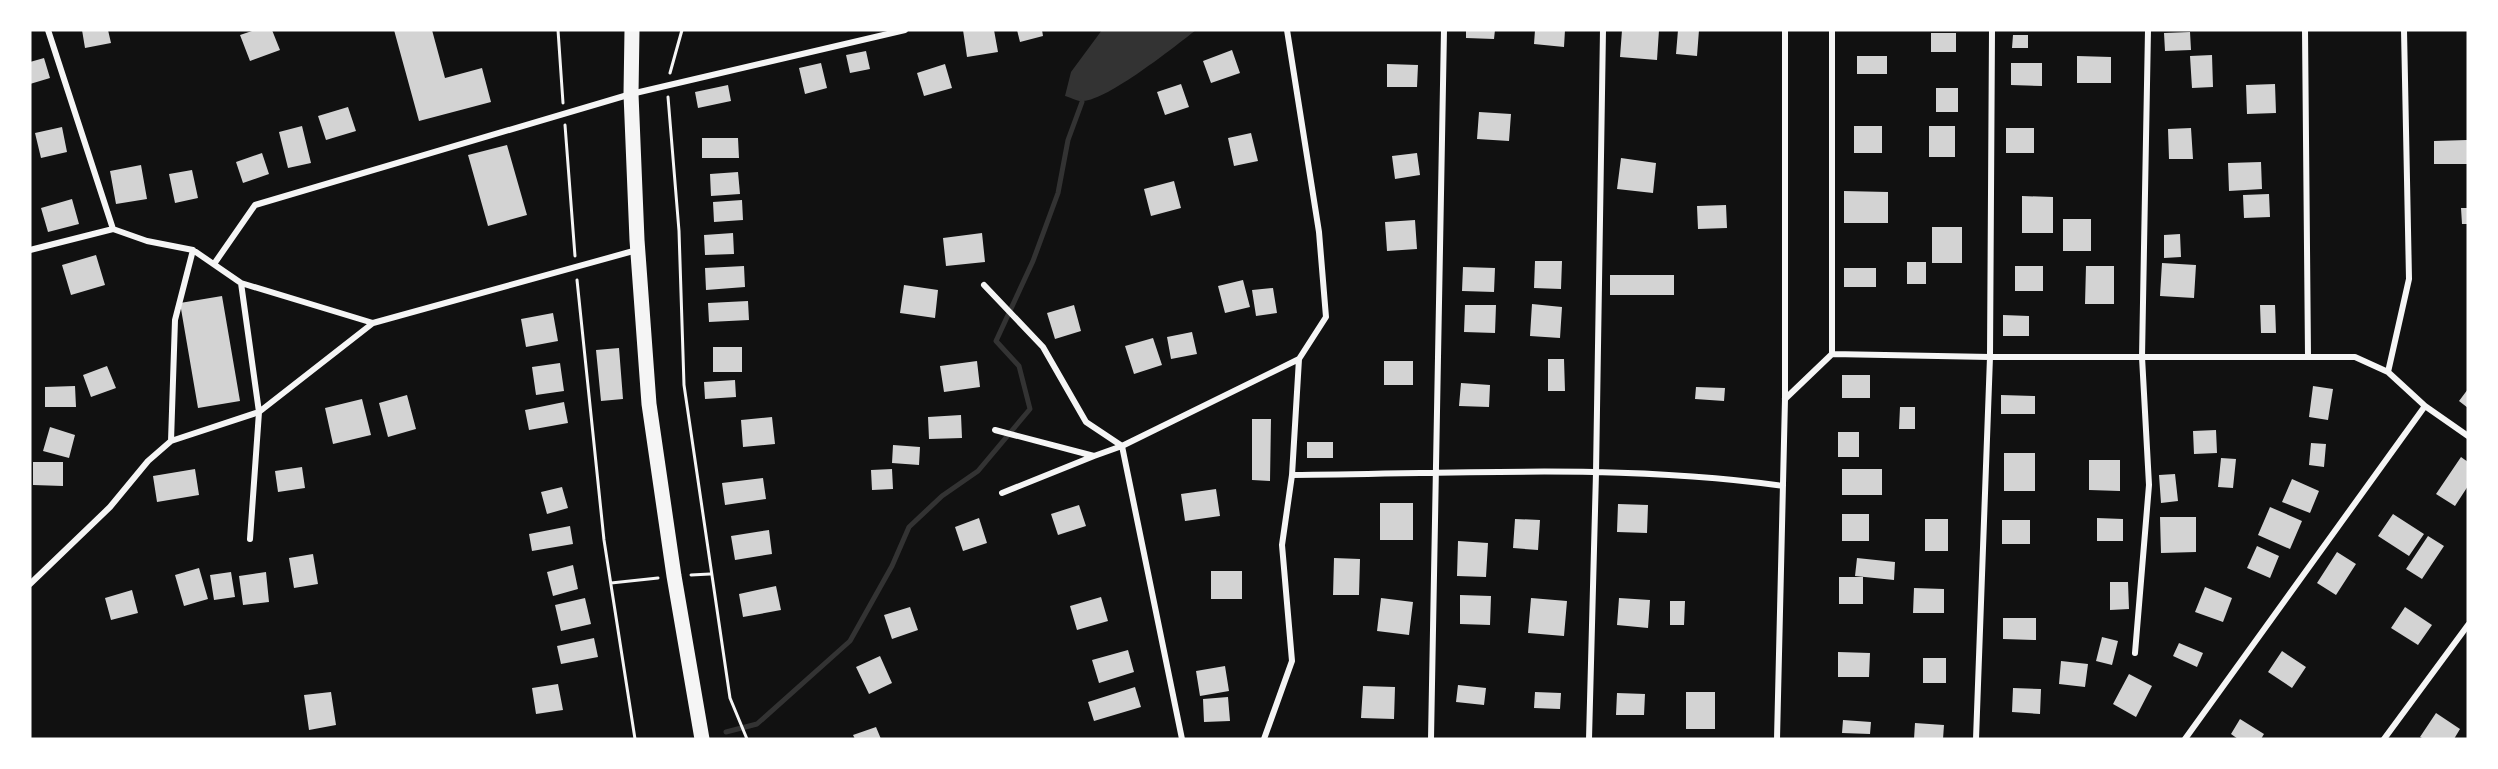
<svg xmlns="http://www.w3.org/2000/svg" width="2498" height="769" viewBox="0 0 2498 769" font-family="Rubik,sans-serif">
	<rect width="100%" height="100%" fill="#111"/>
	<path fill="#333" d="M1102,30H1196C1174,47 1108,100 1083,101C1078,102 1070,97 1065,96L1071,72Z"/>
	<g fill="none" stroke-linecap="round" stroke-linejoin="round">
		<path stroke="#333" stroke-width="5" d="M726,732L757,724L850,641L892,566L909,527L942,496L978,471L1030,409L1019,366L996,341L1033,261L1058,193L1068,140L1082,102"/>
	</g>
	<path fill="#d3d3d3" d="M82,30H108L111,43L85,48Z
		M255,30H272L280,50L250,61L240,35Z
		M394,30H432L445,78L482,68L491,102L419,121Z
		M963,30H994L998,52L967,57Z
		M1017,30H1042L1043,36L1020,42Z
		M1466,30H1495L1494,39L1466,38Z
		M1535,30H1565L1564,47L1534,44Z
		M1622,30H1659L1657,60L1620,57Z
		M1678,30H1699L1697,56L1676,54Z
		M2190,32L2191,50L2165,51L2164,33Z
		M1931,33H1956V52H1931Z
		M2013,35H2028V48H2012Z
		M1232,50L1240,73L1211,83L1203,61Z
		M866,51L870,69L850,73L846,55Z
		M2212,55L2213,87L2192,88L2190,56Z
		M1857,56H1887V74H1857Z
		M2077,56L2111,57V83H2077Z
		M44,58L50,78L30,84V62Z
		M821,63L827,88L805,94L799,68Z
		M2011,63H2042V86L2011,85Z
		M945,64L952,88L924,96L917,73Z
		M1387,64L1418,65L1417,87H1387Z
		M1181,84L1189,107L1165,115L1157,92Z
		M2275,84L2276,113L2247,114L2246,85Z
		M728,85L731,101L698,108L695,92Z
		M1936,88H1958V112H1936Z
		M348,107L356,131L326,140L318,116Z
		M1479,112L1511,114L1509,141L1477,139Z
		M302,126L311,163L288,168L279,132Z
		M1854,126H1882V153H1854Z
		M1929,126H1955V157H1929Z
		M62,127L67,152L41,158L35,133Z
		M2006,128H2034V153H2006Z
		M2191,128L2193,159H2169L2168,129Z
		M1251,133L1258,161L1234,166L1228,138Z
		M702,138H738L739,158H702Z
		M2467,140V164H2434V141Z
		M507,145L527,215L488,226L468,155Z
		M262,153L269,174L243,183L236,162Z
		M1417,153L1420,175L1395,179L1392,156Z
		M1621,158L1656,163L1653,193L1617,189Z
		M2261,162L2262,189L2229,191L2228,163Z
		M141,165L147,199L116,204L110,171Z
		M192,170L198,198L175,203L169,174Z
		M738,172L740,194L711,196L710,174Z
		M1174,181L1181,208L1151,216L1144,189Z
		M1844,191L1888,192V223H1844Z
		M2269,194L2270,217L2244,218L2243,195Z
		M2022,196L2053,197V233H2022Z
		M72,199L79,224L48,232L41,208Z
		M742,200L743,220L714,222L713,202Z
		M1726,205L1727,228L1698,229L1697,206Z
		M2461,208H2468V224H2462Z
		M2063,219H2091V251H2063Z
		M1415,220L1417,249L1387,251L1385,222Z
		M1932,227H1962V263H1932Z
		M733,233L734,254L705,255L704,235Z
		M982,233L985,262L946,266L943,238Z
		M2180,234L2181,257L2164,258V235Z
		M96,255L105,285L71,295L62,265Z
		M1535,261H1562L1561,289L1534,288Z
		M1907,262H1926V284H1907Z
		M2162,263L2196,265L2194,298L2160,296Z
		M744,266L745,287L706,290L705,268Z
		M2015,266H2043V291H2015Z
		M2086,266H2114V304H2085Z
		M1463,267L1495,268L1494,292L1462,291Z
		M1844,268H1876V287H1844Z
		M1610,275H1674V295H1610Z
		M1243,280L1250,307L1225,313L1218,286Z
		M904,285L938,290L935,318L900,313Z
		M1273,288L1277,313L1256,316L1252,290Z
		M222,296L240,401L198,408L180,303Z
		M748,301L749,320L709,322L708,303Z
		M1532,304L1562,307L1560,338L1530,336Z
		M1074,305L1081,331L1055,339L1047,313Z
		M1465,305H1496L1495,333L1464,332Z
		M2260,305H2275L2276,333H2261Z
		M553,313L558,341L526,347L521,319Z
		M2003,315L2029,316V336H2003Z
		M1192,332L1197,354L1171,359L1167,337Z
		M1153,338L1162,365L1134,374L1125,346Z
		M713,347H742V372H713Z
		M619,348L623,399L601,401L596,350Z
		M1548,359H1564L1565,391H1548Z
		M977,361L980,387L944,392L940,366Z
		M1384,361H1413V385H1384Z
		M560,363L564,391L536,395L532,367Z
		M107,366L116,388L91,397L83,375Z
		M1842,375H1870V398H1842Z
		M735,380L736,397L705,399L704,382Z
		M1461,383L1490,385L1489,407L1459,406Z
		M75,386L76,407H45V387Z
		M2313,386L2333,389L2328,420L2309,417Z
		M1696,387L1725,388L1724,401L1695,399Z
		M2468,389V408L2459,401Z
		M407,395L416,429L388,437L379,403Z
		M2001,395L2035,396V414H2001Z
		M362,399L371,435L333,444L325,408Z
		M564,402L568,423L529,430L525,410Z
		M1900,407H1915V429H1899Z
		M961,415L962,438L929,439L928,417Z
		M772,417L775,444L743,447L741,420Z
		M1252,419H1271L1270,481L1252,480Z
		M50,427L75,435L69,458L43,451Z
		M2216,430L2217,453L2194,454L2193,431Z
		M1838,432H1859V457H1838Z
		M1307,442H1333V458H1307Z
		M2311,443L2326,444L2324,467L2309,465Z
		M893,445L920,447L919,465L892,463Z
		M2004,453H2035V491H2004Z
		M2461,457L2468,462V486L2455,506L2436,494Z
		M2221,458L2236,459L2233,488L2218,487Z
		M2089,460H2120V491L2089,490Z
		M33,462H63V486L33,485Z
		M302,467L305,488L278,492L275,471Z
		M195,469L199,495L157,502L153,476Z
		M892,469L893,489L872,490L871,470Z
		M1842,469H1882V495H1842Z
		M2175,474L2178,501L2161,503L2159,475Z
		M763,478L766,499L725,505L722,483Z
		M2292,479L2319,491L2310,513L2282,502Z
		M562,487L568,508L547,514L541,492Z
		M1216,489L1220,516L1185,521L1181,494Z
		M1380,503H1413V540H1380Z
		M1618,504L1648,505L1647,533L1617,532Z
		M1079,505L1086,526L1058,535L1051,514Z
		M2270,507L2302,521L2290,549L2258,535Z
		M1842,514H1869V541H1842Z
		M2393,514L2424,534L2409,556L2378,536Z
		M2160,517H2196V552L2161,553Z
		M979,518L987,543L963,551L955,527Z
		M2097,518L2123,519V541H2097Z
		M1515,519L1540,520L1538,550L1513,548Z
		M1925,519H1948V551H1925Z
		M2002,520H2030V544H2002Z
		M570,526L573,544L532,551L529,534Z
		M769,530L772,554L735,560L731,536Z
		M2428,536L2444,546L2422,579L2406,569Z
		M1458,541L1488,543L1486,577L1457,576Z
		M2257,546L2279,556L2270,578L2247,568Z
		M2337,552L2356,564L2336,595L2317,583Z
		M313,554L318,584L294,588L289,558Z
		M1334,558L1360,559L1359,595H1333Z
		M1857,558L1895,562L1894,580L1855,576Z
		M573,565L578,589L553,596L547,572Z
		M199,568L208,599L184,606L175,575Z
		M1211,571H1242V599H1211Z
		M231,572L235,597L214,600L210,575Z
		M266,572L269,602L243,605L239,576Z
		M1839,577H1863V604H1839Z
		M2110,582H2128L2129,609L2110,610Z
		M776,586L781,610L743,617L739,594Z
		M2205,587L2232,598L2223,622L2195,612Z
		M1914,588L1944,589V613H1913Z
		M132,590L138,613L111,620L105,598Z
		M1460,595L1491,596L1490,625L1460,624Z
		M1101,597L1108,621L1077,630L1070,606Z
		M585,598L591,624L561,631L555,605Z
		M1381,598L1413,602L1409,635L1377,631Z
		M1531,598L1567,601L1564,636L1528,633Z
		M1619,598L1650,600L1648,628L1617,625Z
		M1670,601H1685L1684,625H1670Z
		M910,607L918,630L892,639L884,615Z
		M2405,607L2432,625L2418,645L2391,628Z
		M2003,618H2036V640L2003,639Z
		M2102,637L2118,641L2112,665L2096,661Z
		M594,638L598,657L561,664L557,646Z
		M2179,643L2203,653L2197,667L2173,656Z
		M1128,650L1134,672L1099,683L1092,660Z
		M2282,651L2306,667L2292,688L2268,672Z
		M1838,652L1870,653L1869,677H1838Z
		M880,656L892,683L869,694L856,667Z
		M1923,658H1946V683H1923Z
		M2061,661L2088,664L2085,687L2059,684Z
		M1225,666L1229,691L1200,696L1196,671Z
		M2129,674L2152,686L2136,717L2113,704Z
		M558,684L563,710L536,714L532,688Z
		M1458,685L1486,688L1484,705L1456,702Z
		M1363,686L1395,687L1394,719L1361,718Z
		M1135,687L1141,707L1094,721L1088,702Z
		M2013,688L2041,689L2040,714L2012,712Z
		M331,692L336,725L309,730L304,695Z
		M1535,692L1561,693L1560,709L1534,708Z
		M1686,692H1715V729H1686Z
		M1617,693L1645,694L1644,715H1616Z
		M1228,697L1230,721L1204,722L1203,699Z
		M2436,713L2460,729L2454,739H2424L2420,737Z
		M2240,719L2264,734L2261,739H2238L2231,734Z
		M1843,720L1871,722L1870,734L1842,733Z
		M1915,723L1944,725L1943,739H1914Z
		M876,727L881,739H855L853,735Z"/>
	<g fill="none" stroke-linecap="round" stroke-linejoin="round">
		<path stroke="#f5f5f5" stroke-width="3" d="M558,30L563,103
			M670,73L682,30
			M668,97L679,231L684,385L730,698L747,739
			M565,125L575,256
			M577,280L604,540L635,739
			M691,575L710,574
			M611,583L658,578"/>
		<path stroke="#f5f5f5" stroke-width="6" d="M48,30L113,229
			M1832,30V354
			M2305,30L2308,356
			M30,250L113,229L147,241L193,250L241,283L259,412L171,441L148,461L110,507L30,584
			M214,264L255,205L631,94L905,30
			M241,283L373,323
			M984,285L1043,347L1086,422L1122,446
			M2388,372L2409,279L2404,30
			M1785,399L1832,354L1990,357H2355L2388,372L2425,406L2468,436
			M995,430L1094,456L1122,446
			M171,441L175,320L193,250
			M1292,475C1454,474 1622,463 1783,486
			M1002,493L1094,456
			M250,539L259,412L373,323L637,250
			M2135,653L2149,485L2142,357L2148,30
			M1182,739L1122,446L1299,359
			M1264,739L1292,661L1282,545L1292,475L1299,359L1326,317L1319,232L1287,30
			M1431,739L1444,30
			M1589,739L1596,473L1603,30
			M1777,739L1785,399V30
			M1976,739L1990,357L1992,30
			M2185,739L2425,406
			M2384,739L2468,625"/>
		<path stroke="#f5f5f5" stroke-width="15" d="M632,30L631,94L637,240L649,404L674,576L702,739"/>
	</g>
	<rect width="2498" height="769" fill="none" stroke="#ffffff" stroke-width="63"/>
</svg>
